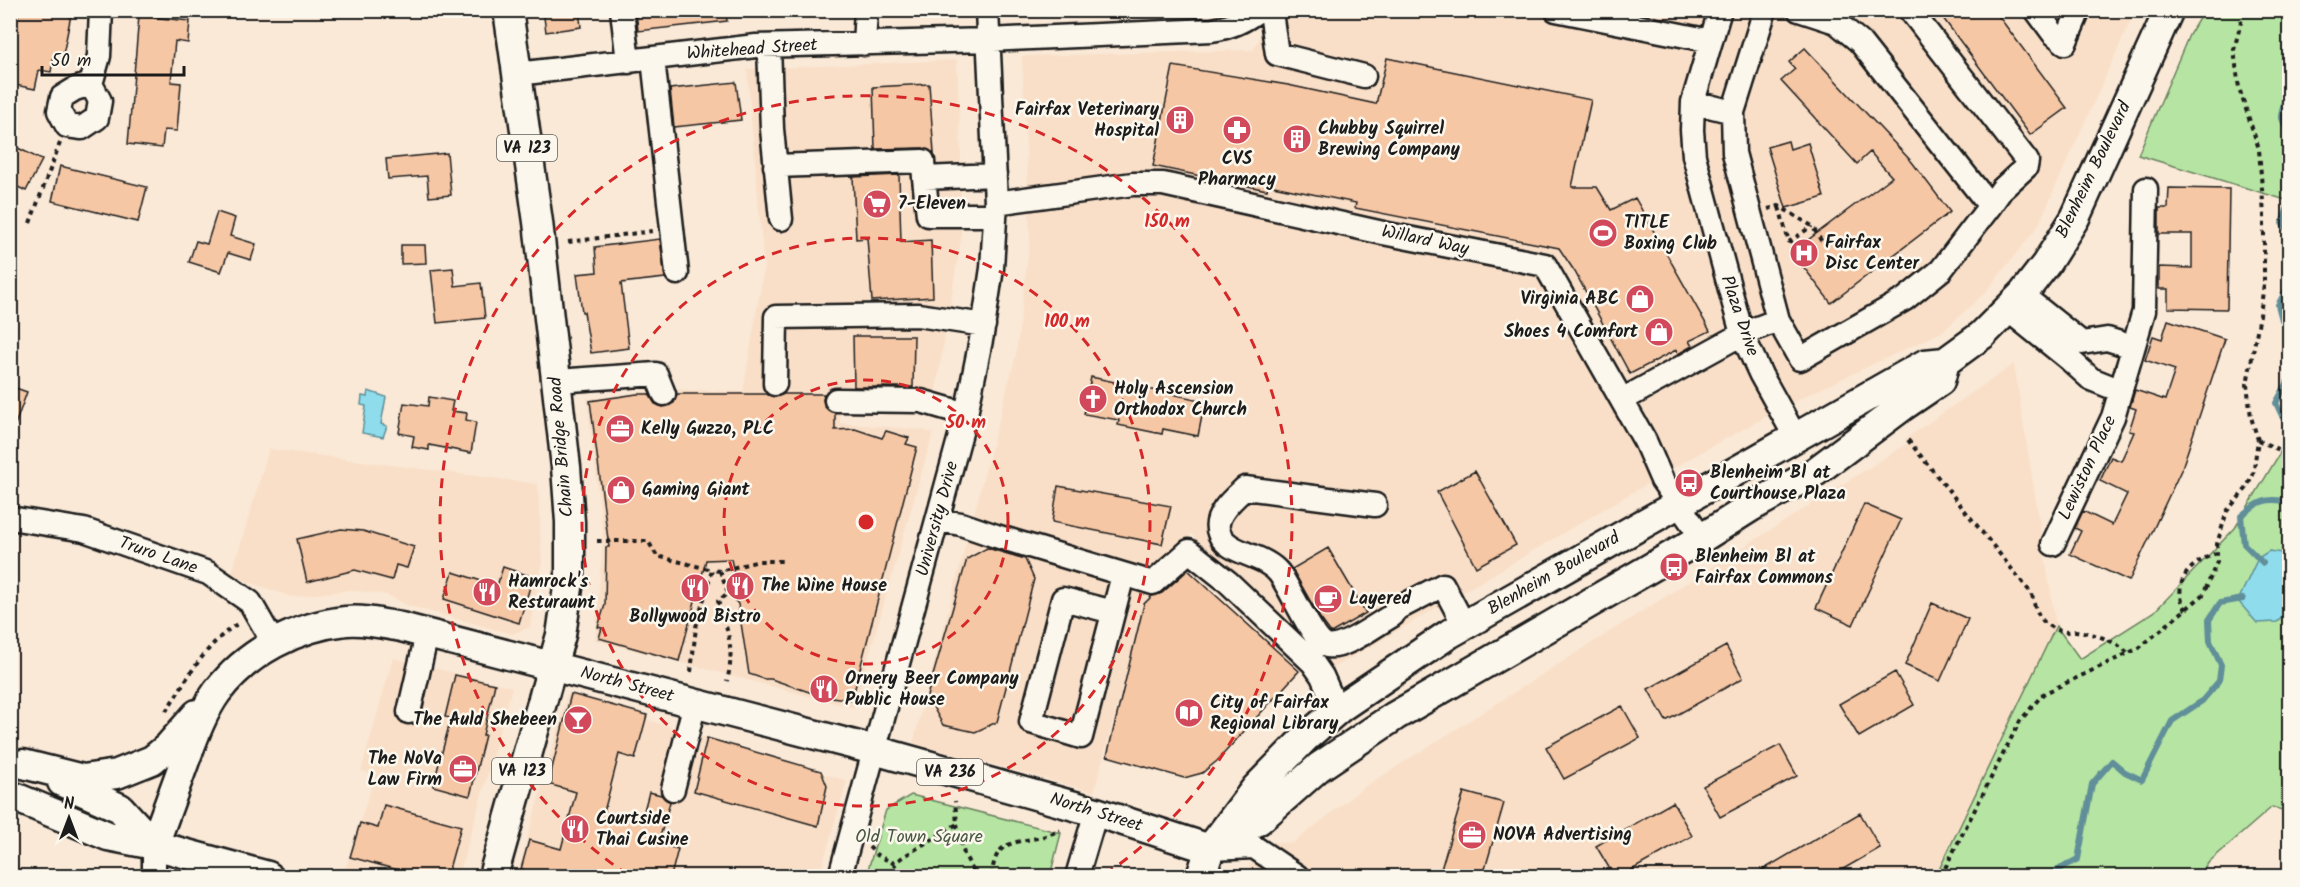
<svg xmlns="http://www.w3.org/2000/svg" width="2300" height="887" viewBox="0 0 2300 887" font-family="Kalam,sans-serif">
	<rect width="100%" height="100%" fill="#fae9d7"/>
	<filter id="ink" filterUnits="userSpaceOnUse"><feTurbulence type="fractalNoise" baseFrequency=".0167" numOctaves="2"/><feDisplacementMap in="SourceGraphic" scale="12" xChannelSelector="R" yChannelSelector="G"/><feConvolveMatrix kernelMatrix="1 2 1 2 8 2 1 2 1" color-interpolation-filters="sRGB"/></filter>
	<g filter="url(#ink)">
		<path fill="#f9dfc8" d="M1274,10L2135,11L2038,226L1985,293L1942,332L1803,397L1708,448L1334,668L1191,534L1153,575L1094,792L913,743L1016,355L1030,239L1022,56L1253,50Z
			M957,60L961,153V239L935,395L746,392L840,396V423L923,430L933,433L854,708L595,640L603,535L587,399L668,389L743,392L764,267L747,69Z
			M2014,364L2056,626L1936,876H1243L1266,842L1293,843L1363,788L1908,443L1905,439Z
			M269,449L538,484L542,565L530,627L512,634L409,606L387,595L350,590L292,597L231,576Z
			M393,658L512,687L459,876H360L344,873L375,775L361,771Z
			M567,695L847,781L819,876H517Z"/>
		<path fill="#b6e4a2" stroke="#69805f" stroke-width="1.5" d="M2204,10L2289,11V201L2138,155L2189,35Z
			M2289,424V812L2272,807L2209,862L2199,876H1936L2056,626L2080,659L2154,612L2235,528L2280,453Z
			M911,795L1061,833L1050,876H866L886,810Z"/>
		<path fill="#8edcec" stroke="#608f99" stroke-width="1.5" d="M368,391L386,397L381,424L387,426L383,437L362,433L366,406L361,405L362,396L367,397Z
			M2269,551L2289,554V611L2277,622L2257,623L2238,601L2258,558Z"/>
		<g fill="none" stroke-linecap="round" stroke-linejoin="round">
			<path stroke="#608f99" stroke-width="6" d="M2290,94L2285,97L2281,116L2290,137
				M2290,202L2282,223L2290,234
				M2290,283L2278,305L2282,320L2290,327
				M2290,378L2276,403L2284,420L2290,423
				M2263,563L2244,544L2241,516C2259,501 2266,497 2290,502
				M2047,876L2078,859L2092,784L2112,761L2125,772L2142,780L2172,721L2202,701L2219,681L2221,665L2210,641L2209,620L2220,603L2243,599"/>
		</g>
		<path fill="#f6c7a5" stroke="#1c1c1c" stroke-width="1.5" d="M19,10H72L63,55L54,54L51,72L39,70L35,89L10,84V42L13,43Z
			M543,10H579L581,27L546,32Z
			M636,10H726L727,21L638,31Z
			M1937,10H1994L2067,108L2030,135Z
			M139,16L190,21L188,43L175,41L171,82L181,83L177,131L164,130L162,148L128,144Z
			M1805,48L1912,162L1950,212L1831,303L1792,252L1892,177L1870,152L1857,164L1781,81L1795,69L1789,62Z
			M1387,58L1591,100L1572,187H1597L1611,210L1635,198L1710,331L1689,341L1692,346L1678,354L1676,350L1630,374L1575,272L1559,248L1355,208L1356,203L1268,185L1267,190L1153,166L1173,66L1288,85L1376,104Z
			M736,82L741,120L674,127L670,89Z
			M929,84L934,153L923,148L875,149L873,87Z
			M1788,141L1790,149L1808,143L1824,197L1786,208L1767,147Z
			M10,144L42,160L26,191L10,183Z
			M447,153L451,195L429,197L427,176L388,179L386,159Z
			M60,166L147,187L138,222L52,201Z
			M899,175L901,242L931,240L933,297L872,301L867,238L856,239L853,177Z
			M2169,188L2229,189L2227,309L2168,308V289H2159V267L2192,268V234H2159V208H2168Z
			M217,212L235,218L230,236L256,244L251,260L228,253L221,272L189,262L196,241L207,244Z
			M660,239L665,278L621,283L629,348L591,353L584,312H582L577,274L597,272L595,247Z
			M401,245H425L426,263L401,264Z
			M453,268L455,286L481,283L485,318L437,323L431,270Z
			M2168,320L2225,339L2182,468L2129,581L2070,554L2081,531L2075,528L2083,511L2112,525L2127,494L2100,481L2111,457L2121,461L2134,432L2129,431L2136,409L2130,407L2135,390L2165,400L2175,370L2145,360L2153,336L2162,339Z
			M853,336H914L913,387H854Z
			M1091,377L1205,401L1198,436L1163,429L1162,434L1118,425L1119,420L1084,414Z
			M10,386L27,392L12,433H10Z
			M637,394H649L655,404L663,407L674,403L677,394H766L775,397L784,394H824L823,400L825,407L835,413V430L855,429L882,438L886,431L909,438L906,444L917,447L852,700L818,695L771,679H764L749,674L738,604L730,595L737,587L731,559L706,560L679,661L599,638L602,628L598,627L605,605L606,547H609L590,401Z
			M429,397L453,401L451,411L467,413L466,420L476,422L471,453L429,445V450L412,447L414,436L399,433L404,403L428,406Z
			M1475,471L1516,545L1476,567L1437,492Z
			M1058,486L1171,506L1162,544L1052,522Z
			M1864,504L1901,520L1853,625L1816,608Z
			M341,529L363,531L414,547L407,568L396,565L392,580L355,570L307,582L297,539Z
			M987,548L1025,559L1034,579L997,722L975,732L943,725L927,696L967,559Z
			M1328,548L1366,613L1331,633L1320,618L1292,569Z
			M503,567L533,577L519,623L444,599L453,572L497,586Z
			M1188,570L1299,671L1217,761L1202,773L1184,778L1107,756L1144,604L1152,596L1162,593Z
			M1932,603L1968,619L1940,681L1905,665Z
			M1726,646L1743,678L1666,721L1648,689Z
			M1895,672L1914,705L1859,737L1839,704Z
			M455,675L495,684L483,735H485L470,796L433,786L451,718L445,717Z
			M571,694L647,715L635,759L619,754L604,812L641,822L649,792L661,795L670,802L658,844L678,849L671,876H521L523,869H521L529,840L561,849L576,792L548,784Z
			M1622,706L1640,738L1564,779L1546,747Z
			M707,738L821,771L827,786L818,826L694,791Z
			M1780,745L1797,776L1720,817L1703,786Z
			M1464,792L1504,803L1483,876H1439Z
			M1673,802L1692,836L1621,876H1614L1596,846Z
			M384,805L461,826L447,876H420L350,857L360,823L378,828Z
			M1860,813L1880,848L1831,876H1752Z"/>
		<g fill="none" stroke-linecap="round" stroke-linejoin="round">
			<g stroke="#1c1c1c" stroke-width="27">
				<path id="minor" d="M622,10L628,62
					M1556,10L1711,41
					M1720,10L1693,102L1692,130L1694,156L1742,334L1761,375L1796,438
					M1765,10L1733,112L1734,153L1778,320L1800,359L1905,299L1941,270L1990,206L1860,42L1836,22L1799,10
					M1910,10L2027,161L2026,167L2002,189L1990,206
					M2036,10L2053,33L2065,43L2079,10
					M1272,19L1277,54L1364,76
					M864,44L866,10
					M769,46L772,129L781,219
					M653,59L677,273
					M517,74L756,46L988,40L1212,30C1231,27 1244,21 1259,10
					M91,84L75,89L62,97L59,111L67,126L82,128L97,118L100,101L91,84L99,56L101,10
					M1693,102L1733,112
					M775,166L923,161L924,178L995,175
					M924,178L928,215H995
					M996,203L1133,184H1163L1383,233L1545,265L1645,441L1662,480L1702,538
					M2022,295L2082,343L2107,339L2133,347
					M2008,310L2070,360L2091,379L2121,391
					M557,381L656,374L664,394
					M775,384L776,317L918,315L984,325
					M836,400L921,401L966,414
					M1622,400L1742,334L1778,320
					M1375,505L1245,488C1234,498 1212,516 1219,533C1228,555 1263,553 1279,573C1290,587 1313,642 1327,646C1344,650 1378,623 1393,615L1395,610L1443,585L1464,625
					M10,518L84,530L208,573L250,602L274,644
					M938,520L961,524L996,536L1153,583L1189,551L1228,582L1313,663L1322,676L1337,710
					M2053,544L2113,417L2144,311L2146,189
					M1113,612L1063,599L1031,722L1081,737L1123,575
					M409,712L427,634
					M673,789L695,703
					M154,845V876
					M1211,849L1254,847L1297,876
					M840,876L966,414L982,335L992,268L996,203L987,10
					M1077,876L1096,812"/>
			</g>
			<g stroke="#1c1c1c" stroke-width="33">
				<path id="major" d="M23,764L83,779L117,774L152,760L168,747L197,714
					M62,782L120,808L154,845
					M10,795L108,836L154,845L268,876
					M1222,842L1259,820L1319,767L1395,716L1702,538L1751,507L1815,472L1903,406L1940,381L1945,362
					M154,845C164,817 174,790 184,763C193,739 202,713 217,692C247,652 297,626 346,621C365,619 383,624 401,627L874,750L1096,812L1210,849
					M493,876L561,635L570,574V522L566,467L538,222L508,10
					M1201,876L1210,849L1256,788L1305,738L1341,707L1449,634L1925,364L1945,362L1982,335L2022,295L2046,264L2075,218L2169,10"/>
			</g>
			<path stroke="#1c1c1c" stroke-width="4" stroke-dasharray="4.5 4.5" stroke-linecap="butt" d="M1779,207L1789,242L1812,226
				M1768,209L1779,206L1812,226L1822,242
				M30,223L60,143
				M568,242L653,231
				M1908,440L2032,594C2035,613 2044,630 2067,632C2070,632 2073,631 2076,631C2094,633 2115,641 2128,653
				M2258,440L2290,455
				M597,541H648L657,556L712,570
				M720,571L728,593L718,601C728,631 735,650 727,681
				M2186,610C2170,582 2191,562 2217,553
				M691,672L696,627L712,570L720,571L759,561H782
				M166,711C186,681 206,642 239,623
				M957,824L964,854L976,876
				M869,847L877,855L893,863L957,824L955,801
				M893,863L904,876
				M992,876C994,843 1010,843 1037,838C1045,837 1053,833 1060,830
				M1236,876L1240,868
				M1941,876L2020,721L2043,694L2139,648L2203,595L2217,562V544L2227,511L2246,489L2253,475L2258,440L2251,417L2247,384L2260,315L2264,283V215L2259,149L2239,88L2234,50L2244,10"/>
			<use href="#minor" stroke="#fbf7ec" stroke-width="22"/>
			<use href="#major" stroke="#fbf7ec" stroke-width="28"/>
		</g>
	</g>
	<g fill="none" stroke="#d62828" stroke-width="3" stroke-dasharray="10 8">
		<circle cx="866" cy="522" r="142"/>
		<circle cx="866" cy="522" r="284"/>
		<path d="M628 875A426 426 0 1 1 1104 875"/>
	</g>
	<defs>
		<g id="building-disc" transform="scale(1.5)"><circle r="9.5" fill="#d1495b" stroke="#fbf7ec"/><path d="M-4-6H4V6H1V3H-1V6H-4ZM-2.5-4.3h1.7v1.8h-1.7ZM.8-4.3h1.7v1.8H.8ZM-2.5-1h1.7V.8h-1.7ZM.8-1h1.7V.8H.8Z" fill="#fff"/></g>
		<g id="pharmacy-disc" transform="scale(1.5)"><circle r="9.5" fill="#d1495b" stroke="#fbf7ec"/><path d="M-2-6h4v4h4v4h-4v4h-4v-4h-4v-4h4Z" fill="#fff"/></g>
		<g id="supermarket-disc" transform="scale(1.5)"><circle r="9.5" fill="#d1495b" stroke="#fbf7ec"/><path d="M-6-5.5h2.5l.6 2H6L4.5 2H-2.5L-4.4-4H-6ZM-1.5 3.2a1.3 1.3 0 1 0 .1 0ZM3 3.2a1.3 1.3 0 1 0 .1 0Z" fill="#fff"/></g>
		<g id="stadium-disc" transform="scale(1.5)"><circle r="9.5" fill="#d1495b" stroke="#fbf7ec"/><path d="M0-5a6.5 5 0 1 0 0 10a6.5 5 0 1 0 0-10ZM-3.5-1.8h7v3.6h-7Z" fill="#fff"/></g>
		<g id="hospital-disc" transform="scale(1.5)"><circle r="9.5" fill="#d1495b" stroke="#fbf7ec"/><path d="M-5-5h3v3.5h4V-5h3V5h-3V1.5h-4V5h-3Z" fill="#fff"/></g>
		<g id="shop-disc" transform="scale(1.5)"><circle r="9.5" fill="#d1495b" stroke="#fbf7ec"/><path d="M-5-2.5h2.3a2.7 3.5 0 0 1 5.4 0H5L5.5 6h-11ZM-1.5-2.5h3a1.5 2.3 0 0 0-3 0Z" fill="#fff"/></g>
		<g id="church-disc" transform="scale(1.5)"><circle r="9.5" fill="#d1495b" stroke="#fbf7ec"/><path d="M-1.2-6h2.4v3.5h3.3v2.4h-3.3V6h-2.4V-.1h-3.3v-2.4h3.3Z" fill="#fff"/></g>
		<g id="office-disc" transform="scale(1.5)"><circle r="9.5" fill="#d1495b" stroke="#fbf7ec"/><path d="M-6-3h4V-5.5h4V-3h4V5H-6ZM-1-4.5V-3h2v-1.5ZM-6 0V1H6V0Z" fill="#fff"/></g>
		<g id="bus-disc" transform="scale(1.5)"><circle r="9.5" fill="#d1495b" stroke="#fbf7ec"/><path d="M-5-6H5V4H4V6H2V4H-2V6H-4V4H-5ZM-3.5-4V0h7V-4ZM-3.5 1.2v1.5H-2V1.2ZM2 1.2v1.5H3.5V1.2Z" fill="#fff"/></g>
		<g id="restaurant-disc" transform="scale(1.5)"><circle r="9.5" fill="#d1495b" stroke="#fbf7ec"/><path d="M-5-6h1v4h1v-4h1v4h1v-4h1v5L-1.5 .5V6h-2V.5L-5-1ZM5-6V6H3V1.5H1.5Q1.5-4 5-6Z" fill="#fff"/></g>
		<g id="cafe-disc" transform="scale(1.5)"><circle r="9.5" fill="#d1495b" stroke="#fbf7ec"/><path d="M-5.5-4.5H6V0H3Q3 3.5 0 3.5H-2.5Q-5.5 3.5-5.5 0ZM3-3.2v2h1.7v-2ZM-6 4.5H4V6H-6Z" fill="#fff"/></g>
		<g id="library-disc" transform="scale(1.5)"><circle r="9.5" fill="#d1495b" stroke="#fbf7ec"/><path d="M-6-4Q-3-5.5-.7-3.5V5Q-3 3-6 4ZM6-4Q3-5.5 .7-3.5V5Q3 3 6 4Z" fill="#fff"/></g>
		<g id="bar-disc" transform="scale(1.5)"><circle r="9.5" fill="#d1495b" stroke="#fbf7ec"/><path d="M-6-5H6L.8 .8V4.5H3.5V6h-7V4.5H-.8V.8Z" fill="#fff"/></g>
	</defs>
	<g fill-rule="evenodd">
		<use href="#building-disc" x="1180" y="120"/>
		<use href="#pharmacy-disc" x="1237" y="130"/>
		<use href="#building-disc" x="1297" y="139"/>
		<use href="#supermarket-disc" x="877" y="204"/>
		<use href="#stadium-disc" x="1603" y="233"/>
		<use href="#hospital-disc" x="1804" y="253"/>
		<use href="#shop-disc" x="1640" y="299"/>
		<use href="#shop-disc" x="1659" y="332"/>
		<use href="#church-disc" x="1093" y="399"/>
		<use href="#office-disc" x="620" y="429"/>
		<use href="#bus-disc" x="1689" y="483"/>
		<use href="#shop-disc" x="621" y="490"/>
		<use href="#bus-disc" x="1674" y="567"/>
		<use href="#restaurant-disc" x="740" y="586"/>
		<use href="#restaurant-disc" x="695" y="588"/>
		<use href="#restaurant-disc" x="487" y="592"/>
		<use href="#cafe-disc" x="1328" y="599"/>
		<use href="#restaurant-disc" x="824" y="689"/>
		<use href="#library-disc" x="1189" y="713"/>
		<use href="#bar-disc" x="578" y="720"/>
		<use href="#office-disc" x="463" y="769"/>
		<use href="#restaurant-disc" x="575" y="829"/>
		<use href="#office-disc" x="1472" y="835"/>
	</g>
	<g text-anchor="middle" dominant-baseline="central" stroke-width="5" stroke-linejoin="round" paint-order="stroke">
		<g fill="#fbf7ec" stroke="#5f5e5a" stroke-width="1.5">
			<rect x="497" y="135" width="60" height="26" rx="4.5"/>
			<rect x="492" y="758" width="60" height="26" rx="4.5"/>
			<rect x="917" y="759" width="66" height="26" rx="4.5"/>
		</g>
		<g font-size="16" font-weight="bold" fill="#1c1c1c">
			<text x="527" y="148">VA 123</text>
			<text x="522" y="771">VA 123</text>
			<text x="950" y="772">VA 236</text>
		</g>
		<g font-size="18" fill="#1c1c1c" stroke="#fbf7ec">
			<text transform="translate(752 50) rotate(-4)">Whitehead Street</text>
			<text transform="translate(2094 170) rotate(-64)">Blenheim Boulevard</text>
			<text transform="translate(1425 241) rotate(12)">Willard Way</text>
			<text transform="translate(1739 316) rotate(71)">Plaza Drive</text>
			<text transform="translate(562 447) rotate(-95)">Chain Bridge Road</text>
			<text transform="translate(2088 468) rotate(-65)">Lewiston Place</text>
			<text transform="translate(938 519) rotate(-75)">University Drive</text>
			<text transform="translate(158 556) rotate(19)">Truro Lane</text>
			<text transform="translate(1554 574) rotate(-30)">Blenheim Boulevard</text>
			<text transform="translate(627 685) rotate(15)">North Street</text>
			<text transform="translate(1096 813) rotate(17)">North Street</text>
		</g>
		<g font-size="18" font-weight="bold" fill="#1c1c1c" stroke="#fbf7ec" text-anchor="start">
			<text x="1159" y="110" text-anchor="end">Fairfax Veterinary<tspan x="1159" dy="21">Hospital</tspan></text>
			<text x="1318" y="129">Chubby Squirrel<tspan x="1318" dy="21">Brewing Company</tspan></text>
			<text x="1237" y="159" text-anchor="middle">CVS<tspan x="1237" dy="21">Pharmacy</tspan></text>
			<text x="898" y="204">7-Eleven</text>
			<text x="1624" y="223">TITLE<tspan x="1624" dy="21">Boxing Club</tspan></text>
			<text x="1825" y="243">Fairfax<tspan x="1825" dy="21">Disc Center</tspan></text>
			<text x="1619" y="299" text-anchor="end">Virginia ABC</text>
			<text x="1638" y="332" text-anchor="end">Shoes 4 Comfort</text>
			<text x="1114" y="389">Holy Ascension<tspan x="1114" dy="21">Orthodox Church</tspan></text>
			<text x="641" y="429">Kelly Guzzo, PLC</text>
			<text x="1710" y="473">Blenheim Bl at<tspan x="1710" dy="21">Courthouse Plaza</tspan></text>
			<text x="642" y="490">Gaming Giant</text>
			<text x="1695" y="557">Blenheim Bl at<tspan x="1695" dy="21">Fairfax Commons</tspan></text>
			<text x="508" y="582">Hamrock's<tspan x="508" dy="21">Resturaunt</tspan></text>
			<text x="761" y="586">The Wine House</text>
			<text x="1349" y="599">Layered</text>
			<text x="695" y="617" text-anchor="middle">Bollywood Bistro</text>
			<text x="845" y="679">Ornery Beer Company<tspan x="845" dy="21">Public House</tspan></text>
			<text x="1210" y="703">City of Fairfax<tspan x="1210" dy="21">Regional Library</tspan></text>
			<text x="557" y="720" text-anchor="end">The Auld Shebeen</text>
			<text x="442" y="759" text-anchor="end">The NoVa<tspan x="442" dy="21">Law Firm</tspan></text>
			<text x="596" y="819">Courtside<tspan x="596" dy="21">Thai Cusine</tspan></text>
			<text x="1493" y="835">NOVA Advertising</text>
		</g>
		<g font-size="18" fill="#4a5844" stroke="#fbf7ec">
			<text x="919" y="837">Old Town Square</text>
		</g>
	</g>
	<circle cx="866" cy="522" r="9" fill="#d62828" stroke="#fbf7ec" stroke-width="3"/>
	<g font-size="18" text-anchor="middle" font-weight="bold" fill="#d62828" stroke="#fbf7ec" stroke-width="5" stroke-linejoin="round" paint-order="stroke">
		<text x="1167" y="227">150 m</text>
		<text x="1067" y="327">100 m</text>
		<text x="966" y="428">50 m</text>
	</g>
	<rect width="2300" height="887" fill="none" stroke="#fbf7ec" stroke-width="36"/>
	<rect x="18" y="18" width="2264" height="851" fill="none" stroke="#1c1c1c" stroke-width="2" filter="url(#ink)"/>
	<g transform="translate(69 818)" stroke="#fbf7ec" stroke-width="4.5" paint-order="stroke">
	<path d="M0-4.5L10 22L0 15L-10 22Z" fill="#1c1c1c"/>
	<text y="-9" font-size="16" font-weight="bold" text-anchor="middle" fill="#1c1c1c">N</text>
	</g>
	<path d="M42 66v9h142v-9" fill="none" stroke="#1c1c1c" stroke-width="3"/>
	<text x="51" y="66" font-size="18" fill="#1c1c1c" stroke="#fbf7ec" stroke-width="4.5" paint-order="stroke">50 m</text>
</svg>
